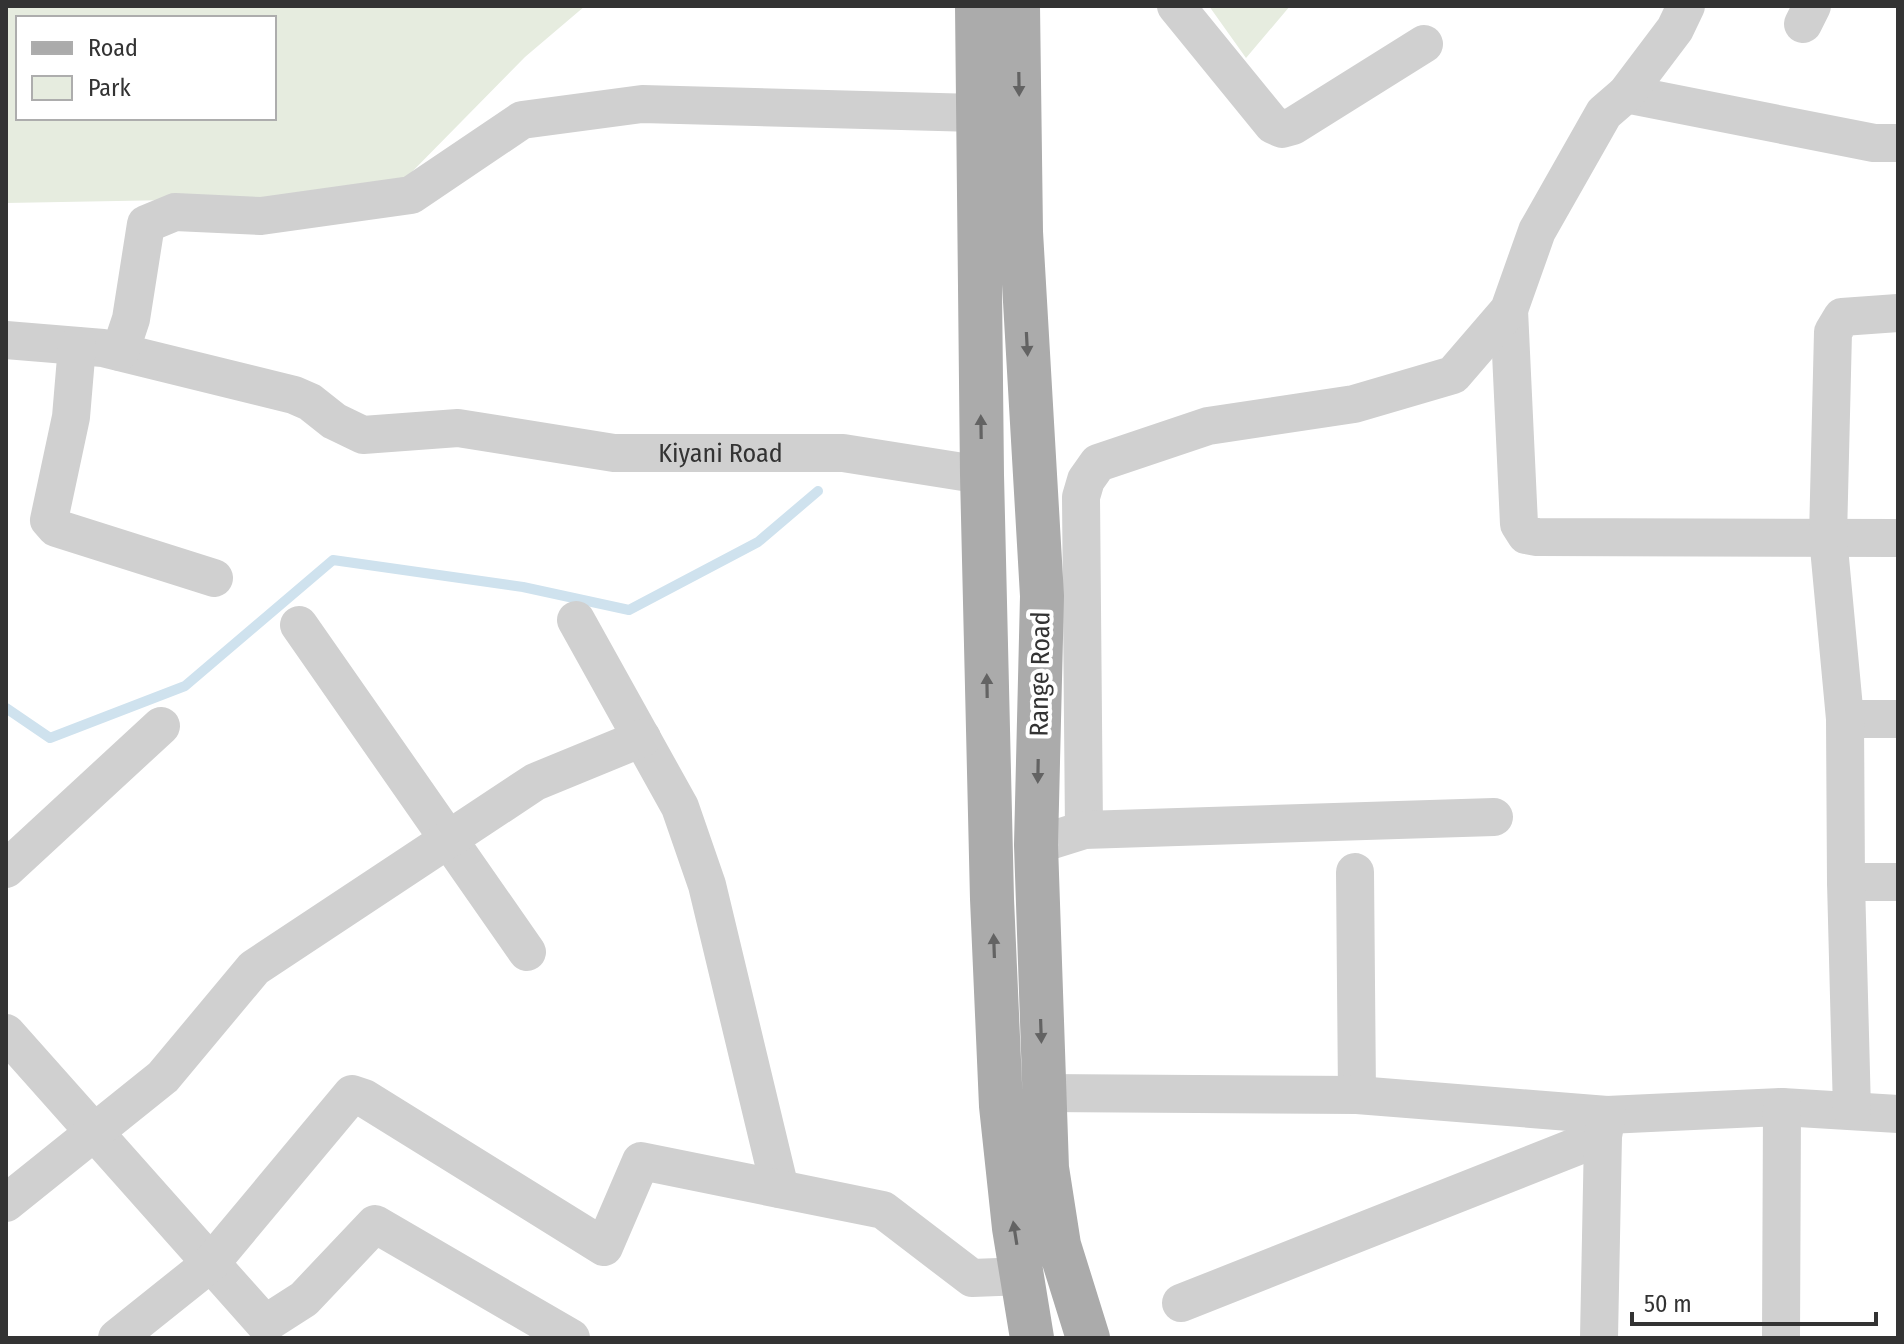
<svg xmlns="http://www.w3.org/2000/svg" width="1904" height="1344" viewBox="0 0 1904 1344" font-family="'Fira Sans Condensed',sans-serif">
	<rect width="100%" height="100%" fill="#fff"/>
	<path fill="#e6ecdf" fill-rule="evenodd" d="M6,6H585L525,57L399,185L331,197L6,203ZM18,18H274V118H18Z
		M1209,6H1290L1246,58Z"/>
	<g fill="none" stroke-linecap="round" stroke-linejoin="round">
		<path stroke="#cfe2ee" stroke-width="10" d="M6,708L50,738L185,686L333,560L523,587L629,610L758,542L818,491"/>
		<g stroke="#d0d0d0" stroke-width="38">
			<path d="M1176,6L1273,125L1282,129L1293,126L1424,44"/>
			<path d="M1803,24L1812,6"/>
			<path d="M1626,94L1874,143H1898"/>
			<path d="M1509,310L1519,524L1526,535L1537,537L1898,538"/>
			<path id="s1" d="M6,340L103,348L294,395L310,402L334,421L363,435L458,428L614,453H843L982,475"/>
			<path d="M77,346L71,417L49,520L56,528L214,578"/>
			<path d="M120,352L131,319L146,224L175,212L261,216L411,195L522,120L642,104L976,113"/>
			<path d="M576,620L680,807L707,885L780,1189"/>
			<path d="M299,625L527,952"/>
			<path d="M1845,719H1898"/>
			<path d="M1084,830L1081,497L1086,480L1098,463L1208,426L1354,404L1453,375L1509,310L1537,231L1604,113L1626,94L1675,29L1686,6"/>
			<path d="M1036,845L1084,830L1494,817"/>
			<path d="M6,869L161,726"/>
			<path d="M1355,872L1357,1095"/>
			<path d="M1846,882H1898"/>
			<path d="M6,1033L265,1324L304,1299L375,1224L571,1338"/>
			<path d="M1043,1093L1357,1095L1607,1115L1782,1107L1898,1114"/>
			<path d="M1852,1111L1846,882L1845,719L1828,537L1833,332L1842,317L1898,313"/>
			<path d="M6,1203L163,1077L254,968L535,782L642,738"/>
			<path d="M1181,1303L1603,1136"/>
			<path d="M117,1338L211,1263L352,1094L364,1098L604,1247L641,1161L883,1210L972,1278L1022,1276"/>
			<path d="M1599,1338L1603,1136L1607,1115"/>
			<path d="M1781,1338L1782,1107"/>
		</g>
		<path stroke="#ababab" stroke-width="44" d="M977,6L982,475L992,899L1001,1106L1014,1228L1032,1338
			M1018,6L1021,232L1042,596L1036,845L1047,1168L1059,1245L1088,1338"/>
	</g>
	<defs><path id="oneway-solid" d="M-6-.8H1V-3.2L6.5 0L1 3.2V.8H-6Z" transform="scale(2)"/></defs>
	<g fill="#636363">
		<use href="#oneway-solid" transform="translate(1019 84) rotate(89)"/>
		<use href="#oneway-solid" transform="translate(1027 344) rotate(87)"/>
		<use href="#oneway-solid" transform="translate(981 427) rotate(-91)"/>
		<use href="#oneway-solid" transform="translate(987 686) rotate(-91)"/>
		<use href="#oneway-solid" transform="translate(1038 771) rotate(91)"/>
		<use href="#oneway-solid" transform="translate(994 946) rotate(-92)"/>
		<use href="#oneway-solid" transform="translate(1041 1031) rotate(88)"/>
		<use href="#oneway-solid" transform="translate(1015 1233) rotate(-99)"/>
	</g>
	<g text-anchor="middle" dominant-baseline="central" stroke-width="8" stroke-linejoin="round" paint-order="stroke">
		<g font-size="26" fill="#333" stroke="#fff">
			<text stroke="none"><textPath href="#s1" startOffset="734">Kiyani Road</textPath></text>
			<text transform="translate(1040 674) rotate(-89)">Range Road</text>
		</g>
	</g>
	<rect width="1904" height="1344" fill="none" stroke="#333333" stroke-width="16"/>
	<rect x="16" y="16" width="260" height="104" fill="#ffffff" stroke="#adadad" stroke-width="2"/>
	<rect x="32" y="42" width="40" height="12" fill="#ababab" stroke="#adadad" stroke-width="2"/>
	<text x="88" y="56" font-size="24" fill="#333333">Road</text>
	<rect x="32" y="76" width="40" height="24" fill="#e6ecdf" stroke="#adadad" stroke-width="2"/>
	<text x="88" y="96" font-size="24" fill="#333333">Park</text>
	<path d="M1632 1312v12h244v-12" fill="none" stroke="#333333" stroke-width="4"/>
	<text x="1644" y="1312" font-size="24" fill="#333333" stroke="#ffffff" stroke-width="6" paint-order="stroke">50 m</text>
</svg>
